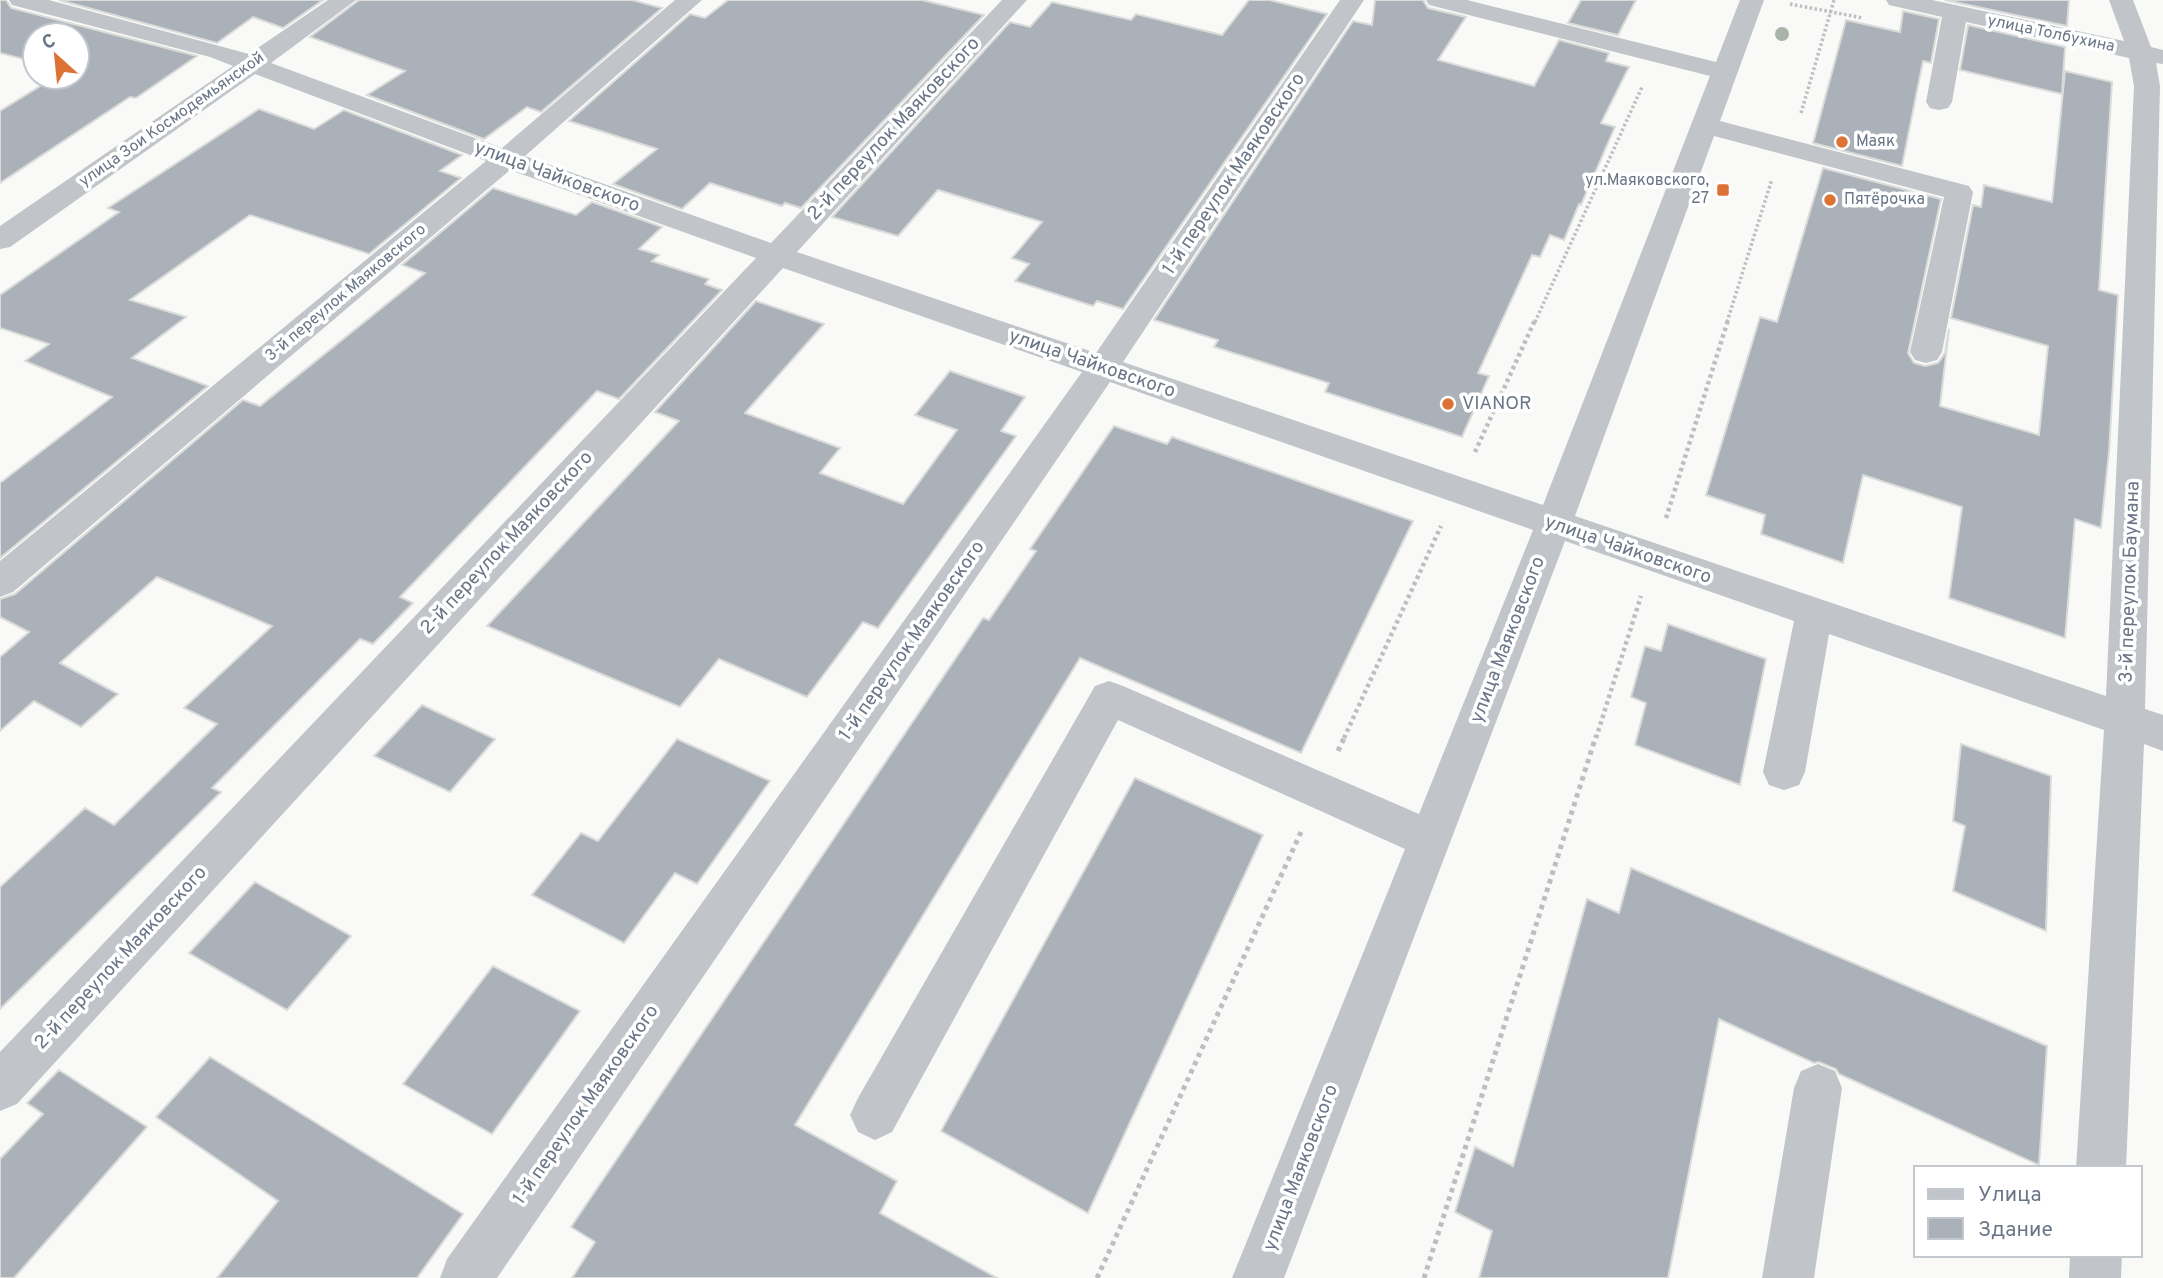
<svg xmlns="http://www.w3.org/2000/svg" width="2163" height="1278" viewBox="0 0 2163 1278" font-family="Overpass,sans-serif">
	<rect width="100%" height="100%" fill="#f9faf8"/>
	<path fill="#aab1b8" stroke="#dbdcda" stroke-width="2" d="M0,0H6L11,8L197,56L136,98L130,97L0,183V111L50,80L37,77H77V35H35V62L0,53Z
		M59,0H323L283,28L253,17L217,43Z
		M359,0H632L662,8L541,112L527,107L484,139L367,95L405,71L310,37Z
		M728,0H922L984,15L801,208L785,203L782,206L710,183L682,209L613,184L657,149L569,121L690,14L705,18Z
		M1249,0H1269L1327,14L1123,309L1097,301L1093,306L1015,281L1029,264L1012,258L1042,222L938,190L898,236L832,217L1010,22L1030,27L1052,2L1131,20L1136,14L1222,35Z
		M1375,0H1423L1428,8L1466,17L1438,60L1534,86L1559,40L1609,53L1606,61L1629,67L1601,123L1615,127L1581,205L1579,204L1564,240L1550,235L1540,257L1532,255L1478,373L1489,376L1462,437L1325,392L1329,383L1214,347L1218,340L1154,320L1353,21L1372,25Z
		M1581,0H1636L1618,35L1568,23Z
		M1945,0H2069L2067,26Z
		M1903,11L1939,19L1931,63L1923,61L1902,166L1813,143L1846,20L1900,32Z
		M1968,25L2065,47L2062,94L1960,70Z
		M2065,71L2112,82L2099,290L2118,295L2109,452L2101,528L2075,519L2065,638L1949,598L1962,507L1863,475L1843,563L1761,534L1765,515L1706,495L1760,317L1777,322L1823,168L1941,199L1908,353L1914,363L1925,366L1938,363L1945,353L1949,329L1940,406L2039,435L2048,346L1951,318L1973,205L1981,207L1984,185L2052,202Z
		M259,109L314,129L344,110L462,155L440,171L461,178L369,254L250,215L130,300L186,317L132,358L208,386L0,558V483L112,397L25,361L49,344L0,328V295L119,212L108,208Z
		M493,188L576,215L592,202L662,227L639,249L659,255L652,261L709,279L705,284L722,290L619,399L597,391L400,597L413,603L373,644L360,639L212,788L221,792L0,1009V887L85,808L114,825L217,724L184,708L272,626L157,577L60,663L118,694L81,727L34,701L0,731V657L29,632L0,617V599L15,594L243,400L260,406L425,273L402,265Z
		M756,301L824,324L745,413L840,448L820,473L903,504L957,430L915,415L950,371L1025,397L1001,431L1016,436L878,628L863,622L807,697L719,659L680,707L487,626L679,421L655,412Z
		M1114,426L1167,444L1172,437L1413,521L1301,753L1080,658L795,1125L897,1181L880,1213L997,1278H572L595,1242L571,1227L983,618L989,620L1036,551L1030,549Z
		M1668,624L1766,659L1740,785L1635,745L1646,703L1631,697L1645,646L1661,651Z
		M422,705L495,739L450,792L374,756Z
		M677,739L770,781L697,884L675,873L624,943L532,895L581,833L598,841Z
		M1961,744L2051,776L2046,931L1953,891L1965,826L1953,821Z
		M1135,778L1263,835L1088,1213L941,1131Z
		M1631,868L2047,1046L2039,1165L1839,1074L1836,1069L1819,1062L1814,1063L1719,1019L1668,1278H1479L1492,1231L1455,1212L1475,1147L1513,1166L1587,899L1619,913Z
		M255,882L351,936L287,1010L189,953Z
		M493,966L580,1011L492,1134L403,1084Z
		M210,1057L463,1214L417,1278H217L278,1201L156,1117Z
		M59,1070L147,1127L14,1278H0V1159L43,1114L27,1103Z"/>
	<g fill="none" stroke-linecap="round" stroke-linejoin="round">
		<path stroke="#bcbec1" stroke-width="3.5" stroke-dasharray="2.5 2.5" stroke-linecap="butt" d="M1790,4L1863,18
			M1801,113L1834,0
			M1535,322L1642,87
			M1727,322L1772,179"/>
		<path stroke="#bcbec1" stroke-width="4.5" stroke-dasharray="3.5 3.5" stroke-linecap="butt" d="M1475,452L1535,320
			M1666,518L1728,320
			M1344,738L1441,526
			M1596,738L1641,596"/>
		<path stroke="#bcbec1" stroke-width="5" stroke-dasharray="4.5 4.5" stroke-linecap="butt" d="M1338,751L1345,736
			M1097,1278L1301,832
			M1424,1278L1596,736"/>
		<path fill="#c1c4c9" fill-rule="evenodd" d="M9,0H49L249,54L328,0H356L271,63L502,148L675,0H702L525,156L771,243L1002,0H1027L797,252L1096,353L1340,0H1364L1123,362L1543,505L1710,76L1429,5L1426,0H1467L1716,62L1740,0H1764L1720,121L1969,186L1973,192L1942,352L1937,360L1926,363L1915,360L1910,352L1944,197L1714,136L1575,516L2106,696L2134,86L2129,58L1966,22L1952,102L1948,108L1939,110L1930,108L1926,102L1942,17L1889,5L1886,0H1932L2124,41L2109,0H2133L2151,47L2163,50V64L2156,63L2160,86L2145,709L2163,715V751L2144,744L2126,1168H2076L2104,730L1829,634L1805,772L1799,785L1784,790L1769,785L1763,772L1794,621L1565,541L1284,1278H1232L1405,849L1118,720L892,1132L875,1140L858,1132L850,1115L858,1098L1095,686L1109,681L1123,686L1419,814L1533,530L1110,382L497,1278H440L447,1259L1082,372L783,268L17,1104L0,1111V1052L756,258L510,170L13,592L0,597V561L486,161L255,74L10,247L0,249V226L233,66L210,57L12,5Z
			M1818,1064L1835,1071L1842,1088L1814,1278H1762L1794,1088L1801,1071Z
			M2070,1255H2122L2121,1278H2069Z"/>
	</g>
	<circle fill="#a8b4a7" cx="1782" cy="34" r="7"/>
	<g fill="#dd7235" stroke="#fff" stroke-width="2.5">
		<circle cx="1842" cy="142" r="7"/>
		<rect x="1716" y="183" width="14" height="14" rx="3.5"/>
		<circle cx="1830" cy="200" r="7"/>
		<circle cx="1448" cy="404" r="7"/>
	</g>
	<g text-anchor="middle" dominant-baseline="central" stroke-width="7" stroke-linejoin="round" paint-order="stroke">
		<g font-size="16" fill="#6a7687" stroke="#fff">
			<text transform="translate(2051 34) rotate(12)">улица Толбухина</text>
			<text transform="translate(172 120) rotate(-35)">улица Зои Космодемьянской</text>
			<text transform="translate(346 293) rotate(-40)">3-й переулок Маяковского</text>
		</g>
		<g font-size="16" fill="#6a7687" stroke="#fff" text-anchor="start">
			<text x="1856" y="142">Маяк</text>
			<text x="1709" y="181" text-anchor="end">ул.Маяковского,<tspan x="1709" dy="18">27</tspan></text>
			<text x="1844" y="200">Пятёрочка</text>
		</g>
		<g font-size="19" fill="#6a7687" stroke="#fff">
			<text transform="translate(894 129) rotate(-47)">2-й переулок Маяковского</text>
			<text transform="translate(1234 174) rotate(-56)">1-й переулок Маяковского</text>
			<text transform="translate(557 177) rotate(20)">улица Чайковского</text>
			<text transform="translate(1092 364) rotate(19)">улица Чайковского</text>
			<text transform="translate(507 543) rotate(-47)">2-й переулок Маяковского</text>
			<text transform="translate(1628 550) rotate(19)">улица Чайковского</text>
			<text transform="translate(2130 582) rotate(-88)">3-й переулок Баумана</text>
			<text transform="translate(1508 640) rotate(-69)">улица Маяковского</text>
			<text transform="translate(912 641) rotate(-55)">1-й переулок Маяковского</text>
			<text transform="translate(121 958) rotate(-47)">2-й переулок Маяковского</text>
			<text transform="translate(586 1105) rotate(-55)">1-й переулок Маяковского</text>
			<text transform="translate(1301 1168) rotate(-69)">улица Маяковского</text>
		</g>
		<g font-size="19" fill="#6a7687" stroke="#fff" text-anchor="start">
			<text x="1462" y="404">VIANOR</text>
		</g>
	</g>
	<rect x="1914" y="1166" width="228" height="91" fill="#ffffff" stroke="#c3c8cf" stroke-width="2"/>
	<rect x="1928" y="1189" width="35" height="10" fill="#c1c4c9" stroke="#c3c8cf" stroke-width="2"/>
	<text x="1978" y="1201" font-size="21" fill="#6a7687">Улица</text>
	<rect x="1928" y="1218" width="35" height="21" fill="#aab1b8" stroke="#c3c8cf" stroke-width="2"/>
	<text x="1978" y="1236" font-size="21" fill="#6a7687">Здание</text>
	<g transform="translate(56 56) rotate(333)"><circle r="33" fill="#ffffff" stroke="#c3c8cf" stroke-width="2"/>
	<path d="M0-5L12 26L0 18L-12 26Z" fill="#dd7235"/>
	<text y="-10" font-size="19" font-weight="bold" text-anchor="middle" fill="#6a7687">С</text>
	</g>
</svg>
